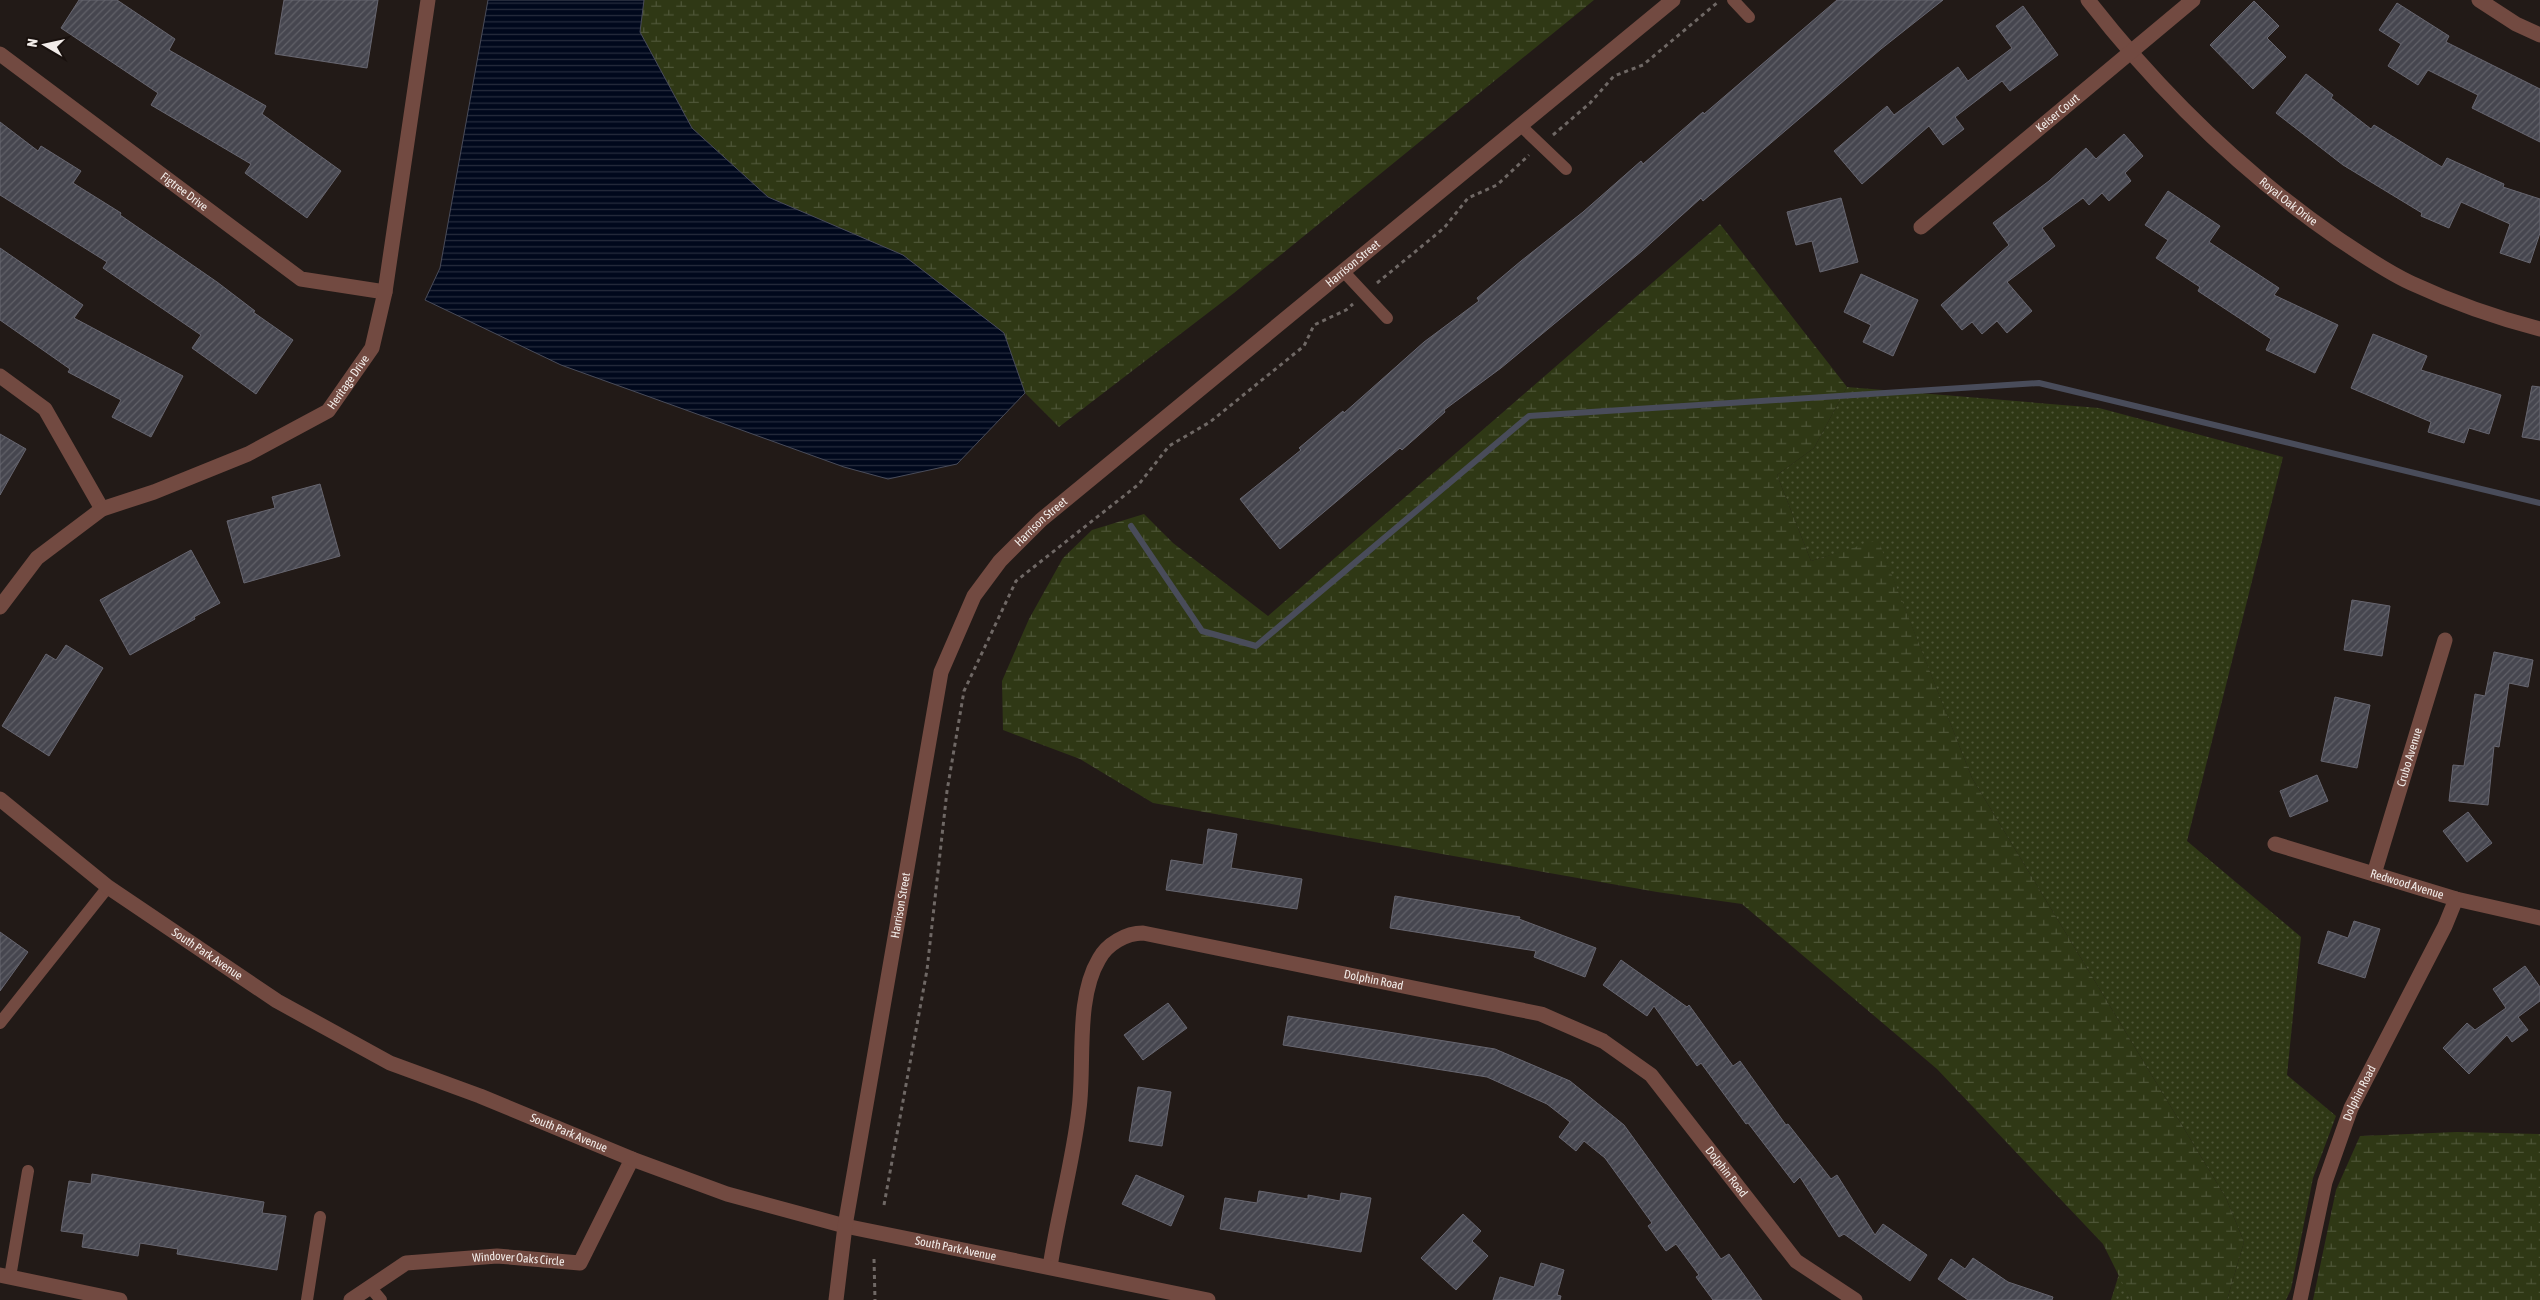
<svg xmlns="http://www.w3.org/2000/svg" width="2540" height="1300" viewBox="0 0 2540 1300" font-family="'Asap Condensed',sans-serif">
	<defs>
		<pattern id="grass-dots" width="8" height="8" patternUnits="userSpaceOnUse" patternTransform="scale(1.25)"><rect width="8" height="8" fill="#2f3815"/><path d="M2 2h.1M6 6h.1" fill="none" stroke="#4e5537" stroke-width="1.8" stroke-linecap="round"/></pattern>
		<pattern id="wetland-marsh" width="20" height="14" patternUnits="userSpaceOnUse" patternTransform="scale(1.25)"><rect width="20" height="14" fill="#2f3815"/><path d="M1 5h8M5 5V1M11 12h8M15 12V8" fill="none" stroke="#4e5537"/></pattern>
		<pattern id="water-rules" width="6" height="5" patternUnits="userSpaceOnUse" patternTransform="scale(1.25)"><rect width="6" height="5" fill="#00081c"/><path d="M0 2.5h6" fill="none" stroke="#262c3d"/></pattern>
		<pattern id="building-hatch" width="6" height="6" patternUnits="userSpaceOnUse" patternTransform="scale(1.25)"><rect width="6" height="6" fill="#46464f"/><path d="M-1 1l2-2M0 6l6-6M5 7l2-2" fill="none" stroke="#616168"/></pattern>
	</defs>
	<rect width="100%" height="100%" fill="#221a17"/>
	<path fill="url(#grass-dots)" d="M1847,387L2099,408L2283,457L2187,841L2301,937L2287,1075L2336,1116L2313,1178L2291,1289L2286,1300H2227L2244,1242L2226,1198L1972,778L1878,541L1811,561L1777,475L1814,448Z
		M2119,1274L2131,1300H2111Z"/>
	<path fill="url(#wetland-marsh)" d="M644,0H1594L1234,293L1059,427L1025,393L1004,333L903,255L768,197L692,128L640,32Z
		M1720,224L1847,387L1814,448L1777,475L1811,561L1878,540L1972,778L2226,1198L2244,1242L2227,1300H2131L2103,1244L1937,1069L1742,904L1657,892L1153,803L1080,759L1003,730L1002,681L1029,619L1063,558L1092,530L1144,514L1173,543L1268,616Z
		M2457,1132L2540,1134V1300H2313L2336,1190L2360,1136Z"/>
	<path fill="url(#water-rules)" stroke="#494c5a" d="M488,0H644L640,32L692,128L768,197L903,255L1004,333L1025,393L957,464L888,479L844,467L561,365L425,300L440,268Z"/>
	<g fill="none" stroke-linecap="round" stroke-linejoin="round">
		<path stroke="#494c5a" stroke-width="6" d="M1131,526L1202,631L1256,646L1529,416L2039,383L2540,503"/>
	</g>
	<path fill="url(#building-hatch)" stroke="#676670" d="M79,0H117L175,39L169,50L266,106L262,114L341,171L307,218L245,173L251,164L151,105L158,93L61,28Z
		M284,0H378L367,68L275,54Z
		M1837,0H1943L1881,49L1703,201L1701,198L1642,251L1501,368L1444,410L1445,412L1402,450L1400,448L1280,549L1240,499L1301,450L1299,448L1343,411L1344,413L1424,342L1479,301L1477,298L1521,261L1583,212L1641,161L1643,164L1703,112L1704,114Z
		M2254,1L2279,26L2267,38L2286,57L2253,89L2210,45Z
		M2397,3L2449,36L2446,42L2540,89V142L2472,108L2478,95L2428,70L2418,85L2388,66L2401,44L2379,30Z
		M2023,6L2058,55L2010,91L2002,81L1955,117L1964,129L1943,145L1929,126L1862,184L1834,151L1887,106L1894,115L1958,67L1968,81L2012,48L1996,26Z
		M2306,74L2333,95L2331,98L2371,129L2374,125L2442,167L2447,158L2504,184L2503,187L2540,199V233L2530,263L2500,253L2510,224L2461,202L2449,228L2421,216L2422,213L2343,165L2276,113Z
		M0,122L38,151L41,146L81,171L73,183L121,213L120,215L217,282L255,311L253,312L293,340L256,394L192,348L201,335L103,268L107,262L0,195Z
		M2124,134L2143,156L2125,173L2131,181L2109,201L2102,193L2089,205L2083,198L2042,228L2055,246L2007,282L2032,311L2007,333L1997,321L1982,334L1972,322L1962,330L1941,305L2009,245L1993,223L2049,181L2086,148L2096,159Z
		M2168,191L2220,226L2209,242L2279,288L2274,295L2338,325L2315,373L2266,350L2271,339L2198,291L2200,287L2156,258L2168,240L2145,225Z
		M1841,198L1858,262L1820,272L1812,241L1796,245L1787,212Z
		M0,248L83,305L74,318L183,376L151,437L112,417L121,400L68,372L70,369L0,320Z
		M1861,274L1918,300L1893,356L1863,342L1871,325L1844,312Z
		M2373,334L2427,356L2421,370L2501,395L2489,434L2469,428L2464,443L2428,432L2431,422L2351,388Z
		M2532,386L2540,387V440L2522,437Z
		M0,434L26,449L0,495Z
		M320,484L340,556L244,583L227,521L275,508L272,497Z
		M191,550L220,603L194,617L195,619L130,655L100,600Z
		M2352,600L2390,606L2382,656L2344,650Z
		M66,645L103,668L49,756L2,726L46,654L56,660Z
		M2494,652L2533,660L2528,687L2509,683L2499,747L2494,746L2488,805L2449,801L2453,765L2464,766L2475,694L2485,696Z
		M2335,697L2370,705L2357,768L2321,761Z
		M2317,775L2328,801L2290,817L2280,791Z
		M2468,812L2492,843L2467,862L2443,831Z
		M1208,829L1237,834L1231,868L1302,879L1297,909L1166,890L1171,860L1203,865Z
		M1395,896L1520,917L1519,919L1596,948L1585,977L1534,957L1536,951L1390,928Z
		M2354,921L2380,929L2365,978L2318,963L2328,931L2348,938Z
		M0,932L28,952L0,991Z
		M1621,960L1687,1007L1689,1005L1733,1066L1740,1061L1786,1125L1788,1124L1831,1179L1837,1175L1875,1235L1883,1224L1927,1255L1910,1281L1844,1234L1839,1237L1800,1177L1794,1183L1748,1123L1746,1124L1701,1063L1697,1066L1654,1006L1647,1016L1603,985Z
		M2525,966L2540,987V1001L2518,1017L2528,1030L2512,1042L2507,1035L2469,1074L2443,1048L2467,1023L2475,1030L2506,1008L2493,989Z
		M1168,1003L1187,1028L1143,1060L1124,1035Z
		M1288,1016L1495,1049L1570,1081L1624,1125L1721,1259L1729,1254L1762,1300H1713L1696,1277L1699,1275L1676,1244L1666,1251L1648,1226L1652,1223L1605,1158L1584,1141L1576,1151L1559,1137L1570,1122L1547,1104L1487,1077L1283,1045Z
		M1138,1087L1171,1092L1162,1146L1129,1141Z
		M92,1174L264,1202L262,1213L286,1216L277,1270L177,1254L178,1249L140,1243L138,1256L82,1247L84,1234L61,1231L69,1181L91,1184Z
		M1136,1175L1184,1196L1171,1226L1122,1204Z
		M1259,1191L1308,1199V1195L1340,1201L1341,1193L1371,1198L1361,1252L1220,1229L1225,1198L1257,1203Z
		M1463,1214L1481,1231L1472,1241L1488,1256L1456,1290L1421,1258Z
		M1973,1258L2008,1282L2053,1297L2052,1300H1968L1938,1279L1951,1259L1965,1269Z
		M1541,1263L1564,1270L1557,1295L1561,1296L1560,1300H1493L1500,1277L1534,1287Z"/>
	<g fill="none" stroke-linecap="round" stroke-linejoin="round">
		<path stroke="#6f6865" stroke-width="3" stroke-dasharray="4 4" stroke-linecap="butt" d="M1553,135L1590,103L1614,76L1643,65L1718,2
			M1377,283L1444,228L1468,198L1497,185L1529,155
			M884,1205L927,970L947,791L964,691L1016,581L1139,484L1169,446L1210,422L1304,346L1314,325L1346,310L1353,304
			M874,1259L875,1300"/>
		<path stroke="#724a41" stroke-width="12" d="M1733,0L1749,17
			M1521,126L1566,169
			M1344,272L1387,318
			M0,1023L108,887
			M10,1277L28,1171
			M370,1287L381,1300
			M307,1300L320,1217"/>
		<g stroke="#724a41" stroke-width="15">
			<path id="s1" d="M2088,0C2158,90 2243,173 2337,238C2361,254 2385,271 2411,283C2452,302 2497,318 2540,329"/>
			<path d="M2479,0L2516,24L2540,35"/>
			<path id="s2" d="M0,54L301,279L385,292"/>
			<path id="s3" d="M1921,227L2193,0"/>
			<path d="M0,376L45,409L102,509"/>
			<path id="s4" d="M0,607L37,558L102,509L154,492L248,454L328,411L372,348L385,292L428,0"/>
			<path id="s5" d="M2275,844L2456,899L2540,918"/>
			<path id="s6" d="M2374,874L2445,640"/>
			<path id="s7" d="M1050,1267C1058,1214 1073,1162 1079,1109C1085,1064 1075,999 1099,959C1107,944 1126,933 1143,933L1541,1014L1603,1041L1651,1075L1796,1261L1855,1300"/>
			<path d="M0,1275L120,1300"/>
			<path id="s8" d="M351,1300L406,1263L497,1256L580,1263L632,1159"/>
			<path id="s9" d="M2300,1300L2325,1182L2351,1108L2445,926L2456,899"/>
		</g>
		<g stroke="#724a41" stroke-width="15">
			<path id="s10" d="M0,799L108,887L277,1001L390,1063L480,1096L632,1159L727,1194L845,1226L1208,1300"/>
			<path id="s11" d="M836,1300L845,1226L941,672L974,596L1000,561L1041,520L1673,0"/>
		</g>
	</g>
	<g text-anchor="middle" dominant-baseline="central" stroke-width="4.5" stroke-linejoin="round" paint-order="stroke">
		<g font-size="12" fill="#f2ece9" stroke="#19110e">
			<text stroke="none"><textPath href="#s3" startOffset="178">Keiser Court</textPath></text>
			<text stroke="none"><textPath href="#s2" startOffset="230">Figtree Drive</textPath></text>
			<text stroke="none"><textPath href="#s1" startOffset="285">Royal Oak Drive</textPath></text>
			<text stroke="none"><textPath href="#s11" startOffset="1225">Harrison Street</textPath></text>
			<text stroke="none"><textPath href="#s4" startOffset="425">Heritage Drive</textPath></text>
			<text stroke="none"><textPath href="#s11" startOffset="820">Harrison Street</textPath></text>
			<text stroke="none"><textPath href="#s6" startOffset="122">Crubo Avenue</textPath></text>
			<text stroke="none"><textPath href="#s5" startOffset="138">Redwood Avenue</textPath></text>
			<text stroke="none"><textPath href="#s11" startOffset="400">Harrison Street</textPath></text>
			<text stroke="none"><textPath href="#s10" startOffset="259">South Park Avenue</textPath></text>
			<text stroke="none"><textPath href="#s7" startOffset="602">Dolphin Road</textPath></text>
			<text stroke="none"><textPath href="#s9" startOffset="216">Dolphin Road</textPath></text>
			<text stroke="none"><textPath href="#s10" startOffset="664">South Park Avenue</textPath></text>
			<text stroke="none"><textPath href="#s7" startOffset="1022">Dolphin Road</textPath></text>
			<text stroke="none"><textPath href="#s10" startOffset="1069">South Park Avenue</textPath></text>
			<text stroke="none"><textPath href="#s8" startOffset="179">Windover Oaks Circle</textPath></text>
		</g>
	</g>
	<g transform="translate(45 45) rotate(279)" stroke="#19110e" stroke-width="4" paint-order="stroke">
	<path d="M0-4L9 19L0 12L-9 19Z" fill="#f2ece9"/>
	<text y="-8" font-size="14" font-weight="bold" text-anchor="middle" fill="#f2ece9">N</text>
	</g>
</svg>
